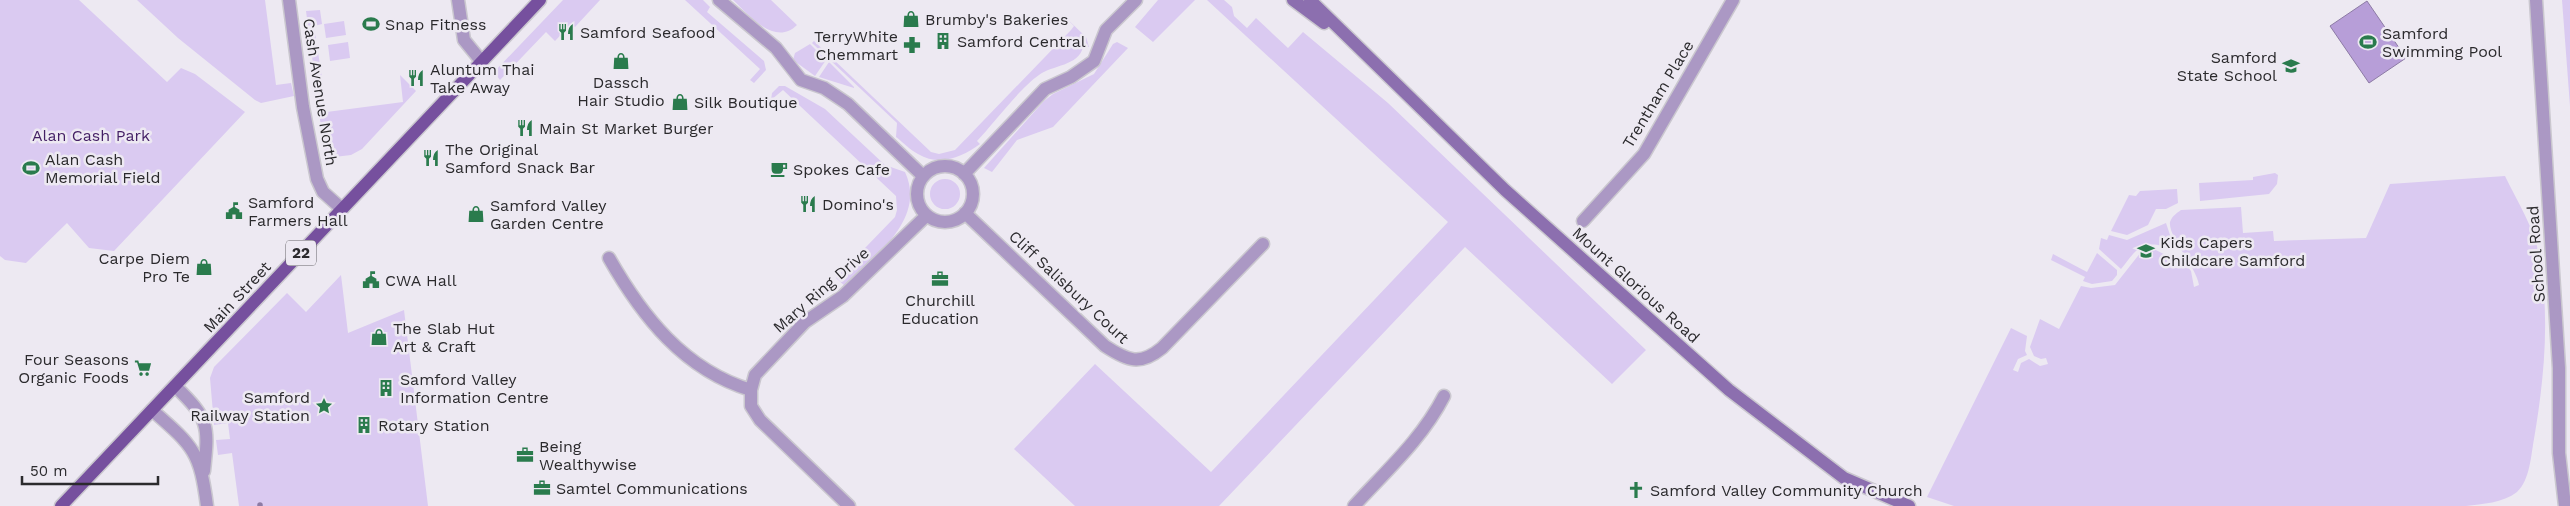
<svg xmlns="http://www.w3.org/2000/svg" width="2570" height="506" viewBox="0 0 2570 506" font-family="'Work Sans',sans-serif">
	<rect width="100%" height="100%" fill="#ede9f2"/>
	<path fill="#dacaf1" d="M0,0H79L167,82L181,68L195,74L245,112L114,251L89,248L67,223L26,263L5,260L0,256Z
		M137,0H265L276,85L291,83L294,96L261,103L255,100L178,38Z
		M563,0H600L575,27L571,24L555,41L546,32L500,80L494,72Z
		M685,0H703L710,7L707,12L764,61L766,70L754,83L750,80L760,69Z
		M733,0H771L797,25C775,47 749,15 733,0Z
		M1158,0H1195L1153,42L1135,27Z
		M1207,0H1224L1232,7L1234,16L1247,28L1256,18L1288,48L1303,32L1388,103L1646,350L1612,384L1465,247L1219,506H1075L1014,449L1095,364L1211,472L1448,222Z
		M2562,0H2570V106Z
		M320,10L322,24L314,26L322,78L315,79L306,11Z
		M1063,15L1086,37L1089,47H1083C1079,66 1052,65 1039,75C1020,88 994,123 977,141L980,144C962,157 940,167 918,154C910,150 904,143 896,137L897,123L812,43L814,41L931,152L939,154L955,150L1071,30L1074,26Z
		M344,21L346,35L326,38L324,24Z
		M348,42L350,58L330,61L328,45Z
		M1117,42L1128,48L1053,127L1017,140L992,172L984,168L1044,101L1053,94L1094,74L1113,44Z
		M810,44L826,60L815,76L793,60L795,53Z
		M829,62L854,87V88L819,77Z
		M400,75L416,91L362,149L351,155L326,158L319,113L403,102Z
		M779,86H785L825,109L885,165L905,172C927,219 874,256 846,287L836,278L895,217L897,210L896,196L783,90L771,100L772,93Z
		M2275,173L2278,175L2277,184L2269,194L2200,201L2199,183L2253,180V177Z
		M2505,176C2518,203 2536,231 2540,260C2550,320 2544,380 2534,439C2531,455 2530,480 2517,492C2503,503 2482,504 2466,506H1954L1927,497L2011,328L2027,336L2025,351L2027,355L2018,359L2013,370L2018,372L2021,363L2029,359L2040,366L2048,364L2046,358L2041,359L2034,356L2030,347L2040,319L2059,329L2081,286L2091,288L2115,285L2141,252L2150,247L2187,266L2191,271L2194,287L2199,285C2196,266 2168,237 2170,222C2172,216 2177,213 2181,210L2241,207L2243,233L2273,231L2274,241L2366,238L2390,184Z
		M930 194a15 15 0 1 1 30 0a15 15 0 1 1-30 0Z
		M2177,189L2178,203L2166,209H2156L2148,225L2127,235L2111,231L2129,195L2136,196L2140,191Z
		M2166,223L2173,244L2165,241L2161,243L2162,246C2140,240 2134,253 2121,269L2099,249L2101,238L2107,240L2109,235L2127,240Z
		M2097,253L2117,270V275L2112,281L2092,284L2083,281L2085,277L2051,260L2053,254L2087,272Z
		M341,275L348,333L404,310L428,506H239L232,453L218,455L216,440L230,439L228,423L214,425L210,378L214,367L287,293L306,312Z"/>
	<path fill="#b79ed8" stroke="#8d7ba5" d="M2367,1L2406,58L2369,83L2330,26Z"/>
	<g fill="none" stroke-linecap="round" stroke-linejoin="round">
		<path stroke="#8d7ba5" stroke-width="5.5" d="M260,506V505"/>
		<g stroke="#cac7cf" stroke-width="15">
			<path id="minor" d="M289,0L303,107L317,179L323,192L342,209
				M458,0L464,40L482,62
				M719,0L776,48L801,80L824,88L848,104L923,176
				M2536,0L2559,368V453L2565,506
				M917 194a28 28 0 1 1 56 0a28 28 0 1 1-56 0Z
				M964,174L1045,89L1071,77L1094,61L1106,30L1136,0
				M965,213L1105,346C1128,361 1140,366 1162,348L1263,244
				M1583,221L1644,154L1733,0
				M609,258C642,316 684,370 751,390
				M849,506L760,420L751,406V390L755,375L805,322L843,296L926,216
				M1354,506C1386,471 1422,439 1444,396"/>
		</g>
		<g stroke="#cac7cf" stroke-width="15">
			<path id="tertiary" d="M175,386C209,419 209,425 204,471
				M152,410C193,446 200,451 207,506"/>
		</g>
		<g stroke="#cac7cf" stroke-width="15">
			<path id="secondary" d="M1293,0L1324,23
				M1310,0L1505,190L1729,390L1844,478L1909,506"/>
		</g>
		<g stroke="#cac7cf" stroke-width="15">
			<path id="primary" d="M61,506L540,0"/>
		</g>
		<use href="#minor" stroke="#ab98c4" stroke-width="12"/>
		<use href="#tertiary" stroke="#ab98c4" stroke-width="12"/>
		<use href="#secondary" stroke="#8c6faf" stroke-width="12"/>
		<use href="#primary" stroke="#76509e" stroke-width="12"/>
	</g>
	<defs>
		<g id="shop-bare" transform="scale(1.35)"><path d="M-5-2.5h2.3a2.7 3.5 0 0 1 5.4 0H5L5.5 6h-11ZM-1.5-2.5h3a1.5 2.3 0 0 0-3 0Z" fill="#2a7b4d" stroke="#ede9f2" stroke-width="2.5" paint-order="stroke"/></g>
		<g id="stadium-bare" transform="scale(1.35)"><path d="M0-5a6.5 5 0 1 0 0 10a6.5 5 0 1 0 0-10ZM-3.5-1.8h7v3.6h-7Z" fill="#2a7b4d" stroke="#ede9f2" stroke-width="2.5" paint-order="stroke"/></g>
		<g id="restaurant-bare" transform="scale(1.35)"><path d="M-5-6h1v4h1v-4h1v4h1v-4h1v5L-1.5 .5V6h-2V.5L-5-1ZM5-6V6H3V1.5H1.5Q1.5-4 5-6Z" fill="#2a7b4d" stroke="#ede9f2" stroke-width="2.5" paint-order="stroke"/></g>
		<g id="building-bare" transform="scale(1.35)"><path d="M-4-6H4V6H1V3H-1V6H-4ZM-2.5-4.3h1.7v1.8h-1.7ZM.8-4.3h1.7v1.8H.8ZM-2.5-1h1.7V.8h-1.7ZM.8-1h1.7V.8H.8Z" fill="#2a7b4d" stroke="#ede9f2" stroke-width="2.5" paint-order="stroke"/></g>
		<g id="pharmacy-bare" transform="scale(1.35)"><path d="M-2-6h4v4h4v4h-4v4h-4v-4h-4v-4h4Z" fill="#2a7b4d" stroke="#ede9f2" stroke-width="2.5" paint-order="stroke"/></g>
		<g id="school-bare" transform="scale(1.35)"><path d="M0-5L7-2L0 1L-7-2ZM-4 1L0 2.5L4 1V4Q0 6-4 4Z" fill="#2a7b4d" stroke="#ede9f2" stroke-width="2.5" paint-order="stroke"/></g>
		<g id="cafe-bare" transform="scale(1.35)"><path d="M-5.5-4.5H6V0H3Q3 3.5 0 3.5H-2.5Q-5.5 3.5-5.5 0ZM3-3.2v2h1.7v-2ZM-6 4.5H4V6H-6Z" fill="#2a7b4d" stroke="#ede9f2" stroke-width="2.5" paint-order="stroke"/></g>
		<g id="civic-bare" transform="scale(1.35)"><path d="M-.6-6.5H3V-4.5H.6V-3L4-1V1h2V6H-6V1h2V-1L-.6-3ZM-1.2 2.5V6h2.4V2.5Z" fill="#2a7b4d" stroke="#ede9f2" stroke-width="2.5" paint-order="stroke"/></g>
		<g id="office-bare" transform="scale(1.35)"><path d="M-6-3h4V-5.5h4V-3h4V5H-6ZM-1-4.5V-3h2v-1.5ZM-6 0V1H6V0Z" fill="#2a7b4d" stroke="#ede9f2" stroke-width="2.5" paint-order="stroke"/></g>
		<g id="supermarket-bare" transform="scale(1.35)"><path d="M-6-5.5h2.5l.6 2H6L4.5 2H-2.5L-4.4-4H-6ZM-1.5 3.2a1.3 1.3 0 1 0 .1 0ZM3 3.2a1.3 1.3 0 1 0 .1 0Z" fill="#2a7b4d" stroke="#ede9f2" stroke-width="2.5" paint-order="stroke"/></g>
		<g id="sight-bare" transform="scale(1.35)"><path d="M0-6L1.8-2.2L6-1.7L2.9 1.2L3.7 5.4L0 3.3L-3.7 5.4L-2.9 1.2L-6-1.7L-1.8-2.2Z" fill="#2a7b4d" stroke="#ede9f2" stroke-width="2.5" paint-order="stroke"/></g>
		<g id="church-bare" transform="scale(1.35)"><path d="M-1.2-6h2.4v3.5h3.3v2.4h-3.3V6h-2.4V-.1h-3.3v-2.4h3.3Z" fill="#2a7b4d" stroke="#ede9f2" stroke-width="2.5" paint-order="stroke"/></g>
	</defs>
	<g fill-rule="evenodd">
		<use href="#shop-bare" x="911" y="19"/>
		<use href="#stadium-bare" x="371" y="24"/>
		<use href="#restaurant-bare" x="566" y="32"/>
		<use href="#building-bare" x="943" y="41"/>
		<use href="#stadium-bare" x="2368" y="42"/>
		<use href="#pharmacy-bare" x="912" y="45"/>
		<use href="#shop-bare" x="621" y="61"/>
		<use href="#school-bare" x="2291" y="66"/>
		<use href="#restaurant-bare" x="416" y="78"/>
		<use href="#shop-bare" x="680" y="102"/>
		<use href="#restaurant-bare" x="525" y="128"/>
		<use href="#restaurant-bare" x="431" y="158"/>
		<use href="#stadium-bare" x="31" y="168"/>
		<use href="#cafe-bare" x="779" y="169"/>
		<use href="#restaurant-bare" x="808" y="204"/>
		<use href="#civic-bare" x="234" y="211"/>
		<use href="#shop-bare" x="476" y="214"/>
		<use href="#school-bare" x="2146" y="251"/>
		<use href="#shop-bare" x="204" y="267"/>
		<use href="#office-bare" x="940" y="279"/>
		<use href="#civic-bare" x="371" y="280"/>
		<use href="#shop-bare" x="379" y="337"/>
		<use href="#supermarket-bare" x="143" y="368"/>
		<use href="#building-bare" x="386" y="388"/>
		<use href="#sight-bare" x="324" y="406"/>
		<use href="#building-bare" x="364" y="425"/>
		<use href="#office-bare" x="525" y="455"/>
		<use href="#office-bare" x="542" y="488"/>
		<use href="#church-bare" x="1636" y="490"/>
	</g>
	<g text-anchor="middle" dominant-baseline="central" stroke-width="5" stroke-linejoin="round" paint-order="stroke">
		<rect fill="#ede9f2" stroke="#656368" stroke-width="1" x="286" y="240.5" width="30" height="25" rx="4"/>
		<g font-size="15" font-weight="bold" fill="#2b2a2d">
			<text x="301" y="253">22</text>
		</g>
		<g font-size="16" fill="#2b2a2d" stroke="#ede9f2" text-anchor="start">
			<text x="925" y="19">Brumby's Bakeries</text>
			<text x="385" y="24">Snap Fitness</text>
			<text x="580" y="32">Samford Seafood</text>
			<text x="2382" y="33">Samford<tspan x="2382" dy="18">Swimming Pool</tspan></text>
			<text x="898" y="36" text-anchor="end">TerryWhite<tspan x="898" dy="18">Chemmart</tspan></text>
			<text x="957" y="41">Samford Central</text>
			<text x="2277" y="57" text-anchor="end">Samford<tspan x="2277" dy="18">State School</tspan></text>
			<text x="430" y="69">Aluntum Thai<tspan x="430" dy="18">Take Away</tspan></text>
			<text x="621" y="82" text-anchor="middle">Dassch<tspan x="621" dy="18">Hair Studio</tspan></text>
			<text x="694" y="102">Silk Boutique</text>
			<text x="539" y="128">Main St Market Burger</text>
			<text x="445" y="149">The Original<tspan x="445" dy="18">Samford Snack Bar</tspan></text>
			<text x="45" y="159">Alan Cash<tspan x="45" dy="18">Memorial Field</tspan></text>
			<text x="793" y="169">Spokes Cafe</text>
			<text x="248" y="202">Samford<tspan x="248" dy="18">Farmers Hall</tspan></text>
			<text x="822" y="204">Domino's</text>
			<text x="490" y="205">Samford Valley<tspan x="490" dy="18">Garden Centre</tspan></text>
			<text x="2160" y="242">Kids Capers<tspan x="2160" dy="18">Childcare Samford</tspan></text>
			<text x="190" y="258" text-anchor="end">Carpe Diem<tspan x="190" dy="18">Pro Te</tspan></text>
			<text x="385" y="280">CWA Hall</text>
			<text x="940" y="300" text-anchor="middle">Churchill<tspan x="940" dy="18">Education</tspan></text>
			<text x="393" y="328">The Slab Hut<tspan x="393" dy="18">Art &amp; Craft</tspan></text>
			<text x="129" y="359" text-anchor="end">Four Seasons<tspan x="129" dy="18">Organic Foods</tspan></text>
			<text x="400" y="379">Samford Valley<tspan x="400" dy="18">Information Centre</tspan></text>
			<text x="310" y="397" text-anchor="end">Samford<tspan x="310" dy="18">Railway Station</tspan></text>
			<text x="378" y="425">Rotary Station</text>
			<text x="539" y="446">Being<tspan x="539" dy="18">Wealthywise</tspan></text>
			<text x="556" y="488">Samtel Communications</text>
			<text x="1650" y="490">Samford Valley Community Church</text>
		</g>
		<g font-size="16" fill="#2b2a2d" stroke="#ede9f2">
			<text transform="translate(320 92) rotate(81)">Cash Avenue North</text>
			<text transform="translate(1658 94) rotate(-59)">Trentham Place</text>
			<text transform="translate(2536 254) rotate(-94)">School Road</text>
			<text transform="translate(1636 285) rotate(42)">Mount Glorious Road</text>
			<text transform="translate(1069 287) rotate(43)">Cliff Salisbury Court</text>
			<text transform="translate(821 290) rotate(-41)">Mary Ring Drive</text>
			<text transform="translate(237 297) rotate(-47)">Main Street</text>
		</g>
		<g font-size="16" fill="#431f64" stroke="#ede9f2">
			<text x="91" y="135">Alan Cash Park</text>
		</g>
	</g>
	<path d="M22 476v8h136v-8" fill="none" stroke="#2b2a2d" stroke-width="2.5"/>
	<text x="30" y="476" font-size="15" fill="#2b2a2d" stroke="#ede9f2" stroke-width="4" paint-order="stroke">50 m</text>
</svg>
